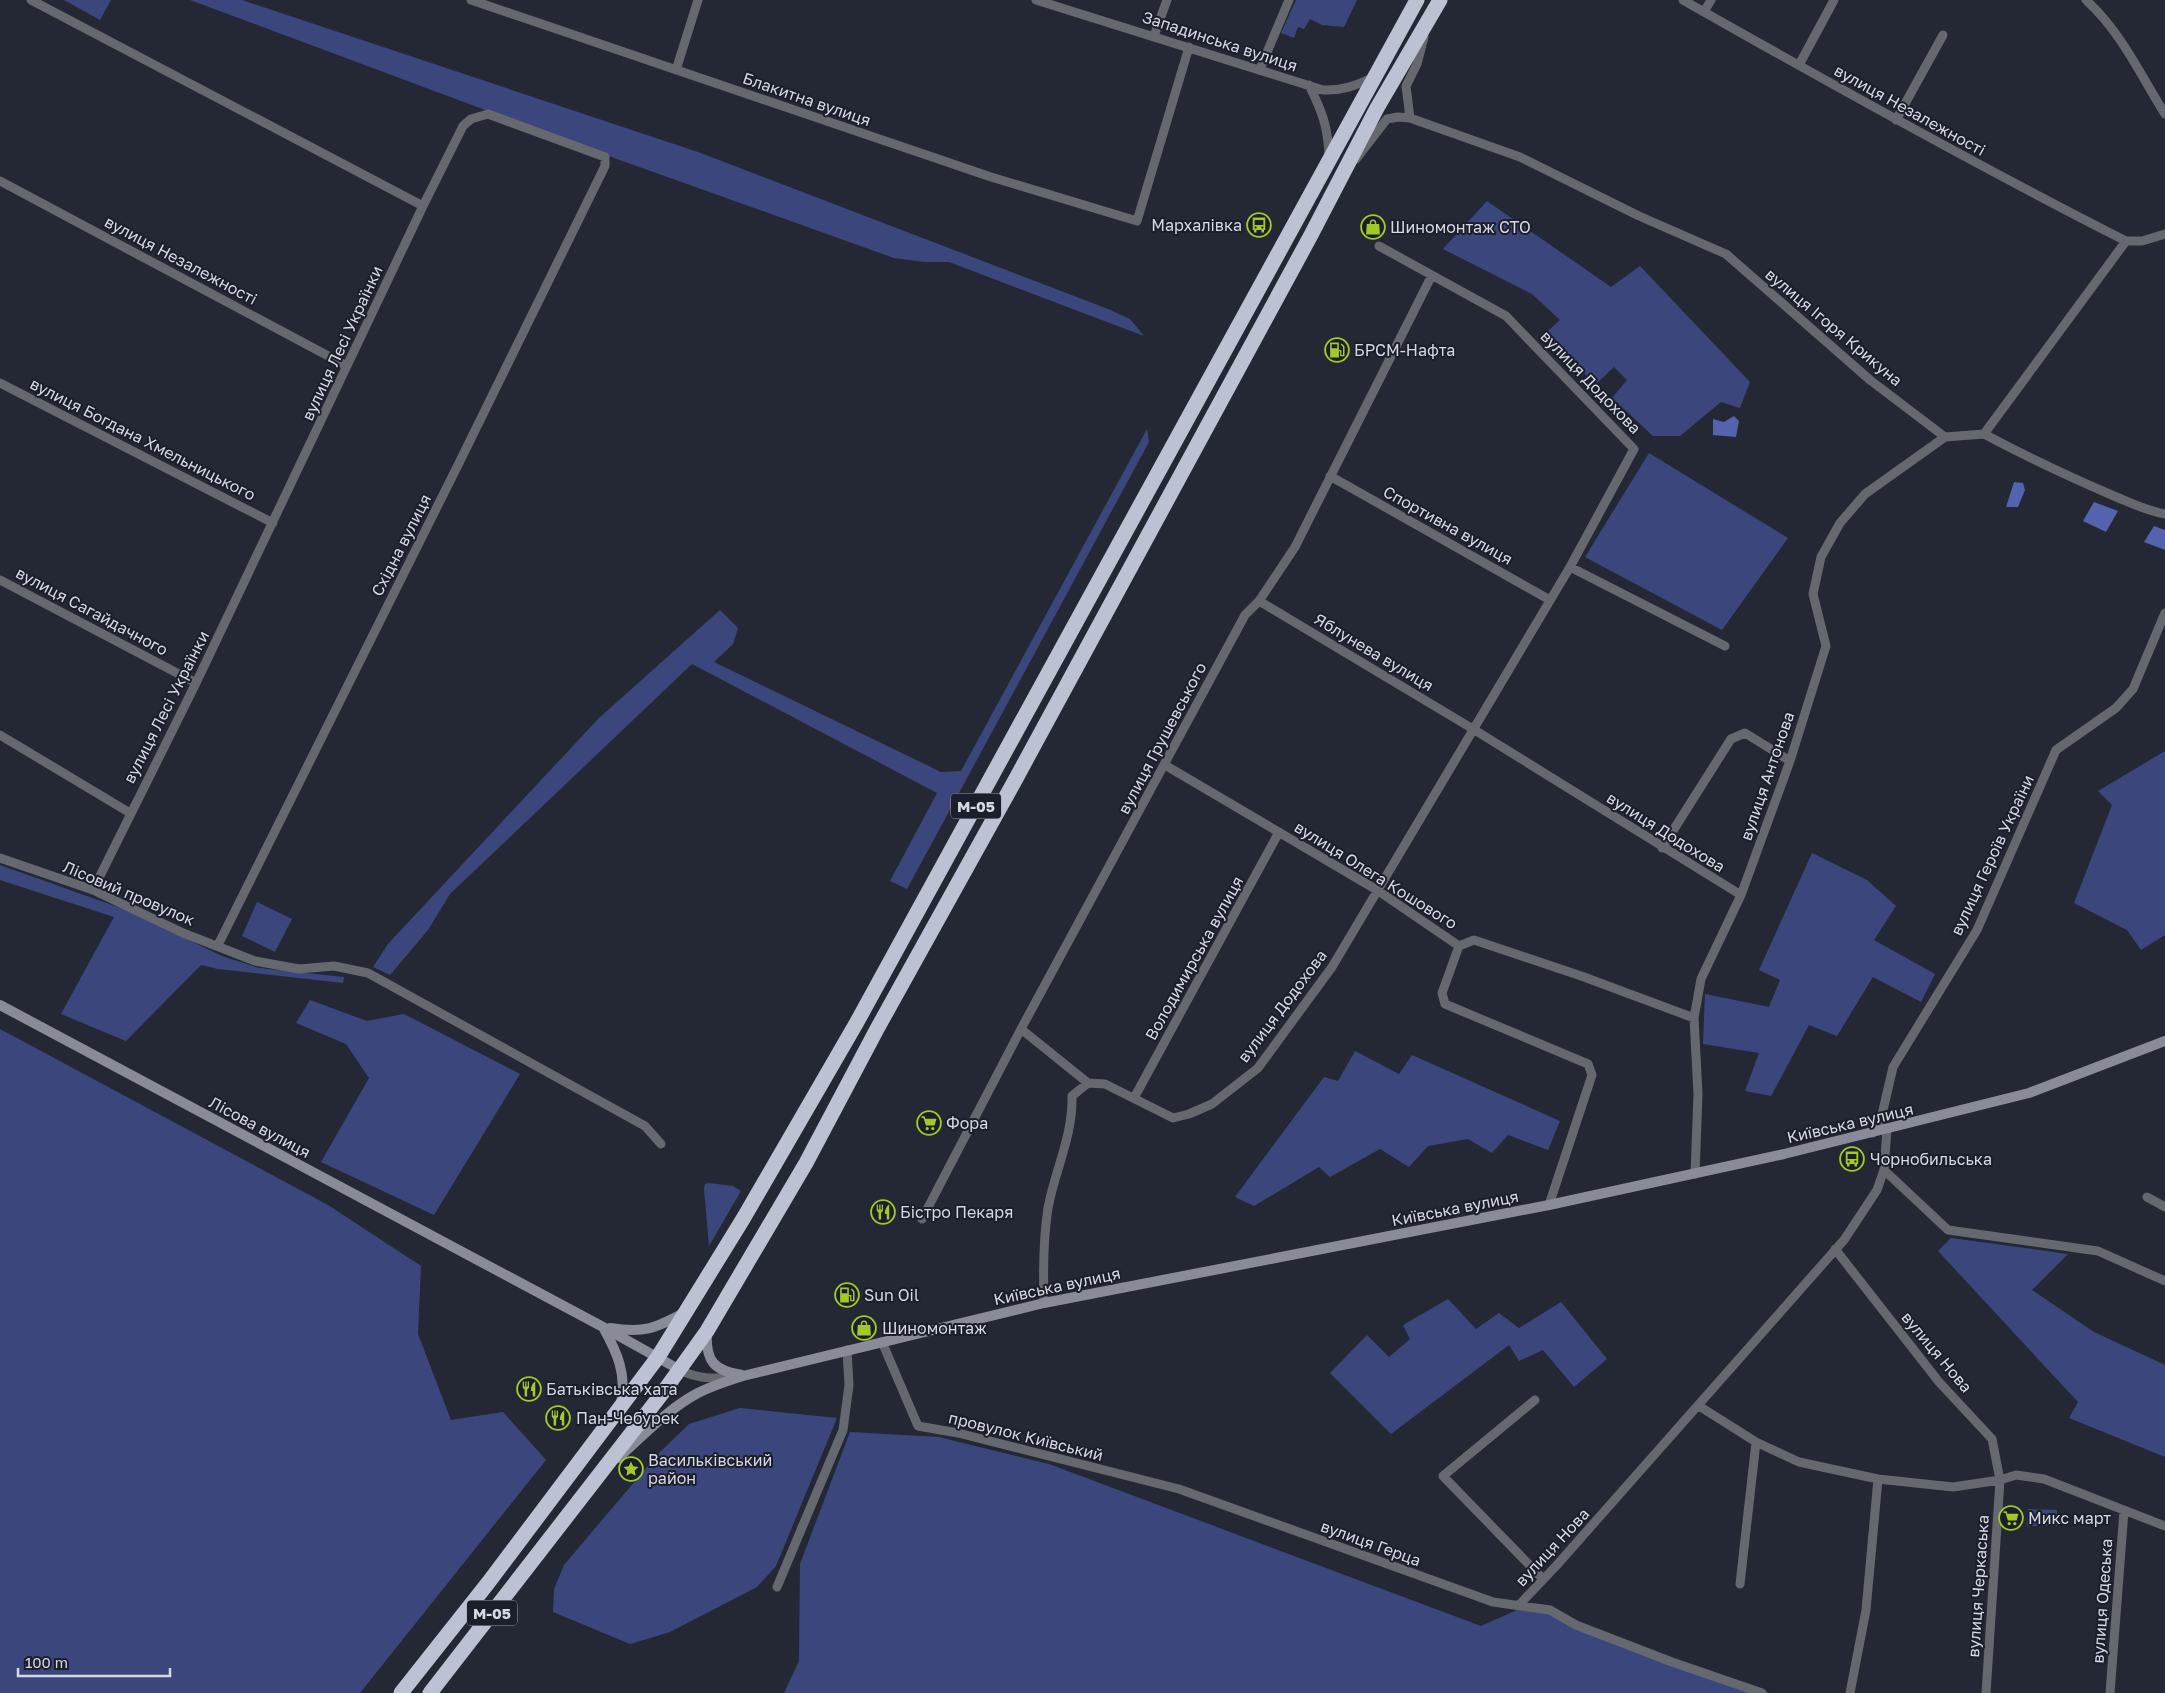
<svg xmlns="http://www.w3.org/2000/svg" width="2165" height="1693" viewBox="0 0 2165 1693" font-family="'Golos Text',sans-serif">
	<rect width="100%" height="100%" fill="#242835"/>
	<path fill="#3b477c" d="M64,0H111L100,20Z
		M190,0H242L698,152L1108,309L1130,319L1144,336L949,262H924L894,258L603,154Z
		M1296,0H1357L1344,27L1322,25L1310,19L1304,29L1298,27L1294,38L1281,33Z
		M1487,201L1611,287L1640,266L1750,382L1740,408L1721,402L1680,436H1653L1612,398L1627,380L1614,367L1595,385L1548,331L1560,320L1532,294L1443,249Z
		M1147,429L1149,442L907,889L890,881L937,793L692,664L450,894L428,930L390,975L373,967L388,944L599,718L720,610L738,628L733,644L714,662L941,772L961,771Z
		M1649,453L1788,538L1722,630L1585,557Z
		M2165,751V935L2141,950L2127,930L2074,903L2112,805L2098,791Z
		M1812,853L1867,880L1896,906L1874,940L1935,974L1921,1002L1873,977L1837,1036L1809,1025L1771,1096L1745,1091L1759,1053L1703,1044L1705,994L1769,1007L1780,980L1759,970Z
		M0,865L126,910L222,956L259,968L344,977L343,983L218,969L201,965L126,1041L61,1014L114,917L0,880Z
		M257,902L292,919L275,952L242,936Z
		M310,1000L367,1021L404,1014L520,1074L434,1215L321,1162L369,1078L346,1044L296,1023Z
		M0,1029L328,1205L421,1266L418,1334L451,1420L503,1412L546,1460L360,1693H0Z
		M1355,1051L1399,1074L1412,1055L1560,1121L1548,1150L1508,1135L1492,1153L1468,1139L1428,1146L1409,1167L1380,1149L1330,1177L1319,1167L1254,1206L1235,1197L1324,1077L1338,1081Z
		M709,1183L733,1186L741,1191L709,1246L704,1189L705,1184Z
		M1951,1238L2068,1254L2032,1290L2094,1332L2165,1365V1457L2069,1418L2078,1402L1938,1251Z
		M1448,1299L1476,1329L1499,1313L1519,1328L1561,1302L1607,1359L1574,1387L1543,1350L1519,1361L1509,1345L1391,1434L1330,1373L1367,1335L1389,1357L1410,1339L1403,1325Z
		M740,1408L837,1418L776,1566L757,1587L670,1632L630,1644L553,1612L554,1589L564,1565L658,1454L689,1424Z
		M850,1432L939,1437L1049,1464L1481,1626L1517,1610H1550L1619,1645L1769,1693H784L799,1661L800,1564Z
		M2028,1509L2057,1510V1526H2027Z"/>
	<path fill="#5363ae" d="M1734,416L1739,421L1736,437L1713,435V419L1724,422Z
		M2014,482L2023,483L2025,490L2018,507H2006Z
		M2094,502L2118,511L2106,532L2083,521Z
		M2154,526L2165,530V550L2144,542Z"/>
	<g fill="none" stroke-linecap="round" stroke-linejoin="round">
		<path stroke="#66686f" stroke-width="9" d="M31,0L423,206L196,683L93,890
			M471,0L991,177L1137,221L1189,47
			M1036,0L1323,90C1343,91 1357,85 1374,77
			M1683,0C1829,83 1976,165 2126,241
			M2086,0C2121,32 2140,74 2165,114
			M1704,12L1711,0
			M1154,36L1167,0
			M1799,65L1834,0
			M1260,69L1289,0
			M676,70L698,0
			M1309,85C1322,111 1328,127 1329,156
			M1410,118L1406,86L1417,64L1424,37
			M1896,120L1943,35
			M1356,159L1387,119L1398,117L1410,118L1520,157L1639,216L1726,254L1870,380L1945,437L1984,434L2126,241H2142L2165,234
			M0,181L347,366
			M0,383L273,523
			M1984,434C2027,457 2070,477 2114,496C2131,503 2147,511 2165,514
			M1330,476L1550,600
			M1570,567L1725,646
			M0,580L196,683
			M1259,601L1473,729L1741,895
			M0,735L130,813
			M1165,765L1377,890L1459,946L1474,940L1584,977L1694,1018
			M1662,848L1731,739L1745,733L1790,761
			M0,858L93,890L183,933L255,961L299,969L334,966L368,973L645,1126L661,1144
			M218,945L461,459L605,166V157L488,114L471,119L463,126L423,206
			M1459,946L1442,993L1445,1004L1588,1064L1592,1075L1549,1205
			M1021,1029L1088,1083
			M1134,1098L1279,832
			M1873,1133L1881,1119L1893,1067L1977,930L2056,750L2116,708L2133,689L2165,613
			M1884,1170L1948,1230L2098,1251L2165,1281
			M1695,1174L1698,1094L1694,1018L1701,979L1741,895L1790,761L1826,646L1813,594L1821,557L1840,523L1865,494L1945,437
			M2147,1197L2165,1207
			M922,1219L1021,1029L1245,615L1259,601L1295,547L1432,275
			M1835,1249L1939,1382L1992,1439L2000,1480L1986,1693
			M1044,1303C1043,1271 1043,1240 1048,1208C1055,1170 1073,1136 1072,1096L1088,1083L1105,1084L1173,1118L1189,1114L1212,1104L1258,1068L1332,967L1570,567L1634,449L1506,316L1379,246
			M882,1342L918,1426L958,1433L1179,1489L1493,1602L1550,1610L1576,1625L1672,1662L1762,1693
			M680,1370C698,1379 713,1379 732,1377
			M1535,1400L1443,1476L1543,1579
			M1699,1406L1756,1442L1799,1462L1878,1479L1953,1487L2000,1480L2016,1475L2044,1479L2165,1526
			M1740,1584L1756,1442
			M777,1587L843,1430L849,1385L847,1350
			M1519,1605L1556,1566L1844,1240L1877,1190L1884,1170L1887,1129
			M1850,1693L1866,1610L1878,1479
			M2110,1693L2124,1511"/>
		<path stroke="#898c98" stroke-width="10" d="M0,1005L603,1327L680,1370
			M603,1327C617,1352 627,1374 621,1403
			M610,1328C644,1333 654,1329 684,1313
			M707,1331C705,1361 714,1371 742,1375
			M618,1458C643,1436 667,1410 696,1394C711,1386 727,1381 743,1376L1044,1303L1549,1205L1784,1154L2029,1093L2165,1041"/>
		<path stroke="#bcc1d3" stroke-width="15" d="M401,1693L488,1583L658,1357L743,1219L857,1022L1417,0
			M430,1693L664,1391L707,1331L806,1163L877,1029L1013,784L1311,235L1377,108L1440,0"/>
	</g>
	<defs>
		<g id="bus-ring" transform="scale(1.25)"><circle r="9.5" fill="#1b1e2b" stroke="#a3c926" stroke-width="1.5"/><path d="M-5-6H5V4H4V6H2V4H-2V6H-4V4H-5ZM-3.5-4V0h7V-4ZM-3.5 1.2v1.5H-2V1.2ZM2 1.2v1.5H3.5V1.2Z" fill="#a3c926"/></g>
		<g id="shop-ring" transform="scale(1.25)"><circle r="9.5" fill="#1b1e2b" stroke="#a3c926" stroke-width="1.5"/><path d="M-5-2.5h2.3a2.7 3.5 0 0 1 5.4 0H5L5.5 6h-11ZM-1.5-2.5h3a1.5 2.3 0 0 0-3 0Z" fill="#a3c926"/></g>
		<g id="fuel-ring" transform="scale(1.25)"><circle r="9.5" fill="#1b1e2b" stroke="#a3c926" stroke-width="1.5"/><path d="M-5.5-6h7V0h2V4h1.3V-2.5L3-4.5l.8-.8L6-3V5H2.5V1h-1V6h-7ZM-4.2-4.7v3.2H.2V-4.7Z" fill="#a3c926"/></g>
		<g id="supermarket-ring" transform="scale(1.25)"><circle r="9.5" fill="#1b1e2b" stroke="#a3c926" stroke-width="1.5"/><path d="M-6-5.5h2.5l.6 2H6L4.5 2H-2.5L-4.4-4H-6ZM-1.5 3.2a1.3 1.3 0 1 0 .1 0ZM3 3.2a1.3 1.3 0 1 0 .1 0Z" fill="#a3c926"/></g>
		<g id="restaurant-ring" transform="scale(1.25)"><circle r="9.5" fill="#1b1e2b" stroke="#a3c926" stroke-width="1.5"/><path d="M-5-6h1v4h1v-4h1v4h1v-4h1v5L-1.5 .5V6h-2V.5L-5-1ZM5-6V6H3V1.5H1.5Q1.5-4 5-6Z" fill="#a3c926"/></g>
		<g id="sight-ring" transform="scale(1.25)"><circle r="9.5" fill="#1b1e2b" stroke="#a3c926" stroke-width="1.5"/><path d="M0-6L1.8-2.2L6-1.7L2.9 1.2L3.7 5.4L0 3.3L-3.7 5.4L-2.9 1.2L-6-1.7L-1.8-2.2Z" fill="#a3c926"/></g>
	</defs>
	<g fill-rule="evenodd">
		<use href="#bus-ring" x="1259" y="225"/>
		<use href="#shop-ring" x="1373" y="227"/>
		<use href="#fuel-ring" x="1337" y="350"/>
		<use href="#supermarket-ring" x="929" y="1123"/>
		<use href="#bus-ring" x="1852" y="1159"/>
		<use href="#restaurant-ring" x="883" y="1212"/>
		<use href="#fuel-ring" x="847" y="1295"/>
		<use href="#shop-ring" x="864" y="1328"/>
		<use href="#restaurant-ring" x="529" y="1389"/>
		<use href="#restaurant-ring" x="558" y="1418"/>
		<use href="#sight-ring" x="631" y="1469"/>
		<use href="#supermarket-ring" x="2011" y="1518"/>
	</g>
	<g text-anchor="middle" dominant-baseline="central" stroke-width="4" stroke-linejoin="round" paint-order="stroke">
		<g fill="#1b1e2b" stroke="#9ea1ab" stroke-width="1">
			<rect x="951" y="793.5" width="50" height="25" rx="4"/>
			<rect x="467" y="1600.5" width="50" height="25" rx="4"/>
		</g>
		<g font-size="15" font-weight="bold" fill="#d6d9e2">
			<text x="976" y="806">М-05</text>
			<text x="492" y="1613">М-05</text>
		</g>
		<g font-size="16" fill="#d6d9e2" stroke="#1b1e2b">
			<text transform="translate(1220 41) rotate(18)">Западинська вулиця</text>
			<text transform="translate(807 99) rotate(19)">Блакитна вулиця</text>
			<text transform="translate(1910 110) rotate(29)">вулиця Незалежності</text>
			<text transform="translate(181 260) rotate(28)">вулиця Незалежності</text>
			<text transform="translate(1834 327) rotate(40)">вулиця Ігоря Крикуна</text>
			<text transform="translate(342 343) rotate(-65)">вулиця Лесі Українки</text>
			<text transform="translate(1591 382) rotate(46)">вулиця Додохова</text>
			<text transform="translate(143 439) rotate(27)">вулиця Богдана Хмельницького</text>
			<text transform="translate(1448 525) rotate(29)">Спортивна вулиця</text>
			<text transform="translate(401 545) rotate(-63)">Східна вулиця</text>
			<text transform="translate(92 611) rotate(28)">вулиця Сагайдачного</text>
			<text transform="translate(1374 652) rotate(31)">Яблунева вулиця</text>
			<text transform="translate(166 707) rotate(-63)">вулиця Лесі Українки</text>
			<text transform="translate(1162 738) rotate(-62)">вулиця Грушевського</text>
			<text transform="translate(1767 776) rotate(-71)">вулиця Антонова</text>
			<text transform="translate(1666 832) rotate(32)">вулиця Додохова</text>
			<text transform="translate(1992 855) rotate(-65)">вулиця Героїв України</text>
			<text transform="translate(1376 875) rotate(32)">вулиця Олега Кошового</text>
			<text transform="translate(129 893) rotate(23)">Лісовий провулок</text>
			<text transform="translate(1194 958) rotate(-61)">Володимирська вулиця</text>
			<text transform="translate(1282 1006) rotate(-53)">вулиця Додохова</text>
			<text transform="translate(1850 1123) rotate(-13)">Київська вулиця</text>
			<text transform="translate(260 1127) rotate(28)">Лісова вулиця</text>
			<text transform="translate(1455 1208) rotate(-11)">Київська вулиця</text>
			<text transform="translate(1057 1286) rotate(-12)">Київська вулиця</text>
			<text transform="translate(1937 1352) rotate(50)">вулиця Нова</text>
			<text transform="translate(1026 1436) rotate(14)">провулок Київський</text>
			<text transform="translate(1371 1543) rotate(20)">вулиця Герца</text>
			<text transform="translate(1552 1547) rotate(-47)">вулиця Нова</text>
			<text transform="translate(1978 1586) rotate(-86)">вулиця Черкаська</text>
			<text transform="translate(2102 1601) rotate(-86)">вулиця Одеська</text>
		</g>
		<g font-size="16" fill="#d6d9e2" stroke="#1b1e2b" text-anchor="start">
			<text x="1242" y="225" text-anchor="end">Мархалівка</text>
			<text x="1390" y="227">Шиномонтаж СТО</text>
			<text x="1354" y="350">БРСМ-Нафта</text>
			<text x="946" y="1123">Фора</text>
			<text x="1870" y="1159">Чорнобильська</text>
			<text x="900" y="1212">Бістро Пекаря</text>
			<text x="864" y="1295">Sun Oil</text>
			<text x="882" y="1328">Шиномонтаж</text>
			<text x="546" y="1389">Батьківська хата</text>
			<text x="576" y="1418">Пан-Чебурек</text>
			<text x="648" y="1460">Васильківський<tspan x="648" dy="18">район</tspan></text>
			<text x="2028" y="1518">Микс март</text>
		</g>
	</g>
	<path d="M18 1668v8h152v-8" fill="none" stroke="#d6d9e2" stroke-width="2.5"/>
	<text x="25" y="1668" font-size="15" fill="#d6d9e2" stroke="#1b1e2b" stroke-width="4" paint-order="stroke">100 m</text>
</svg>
